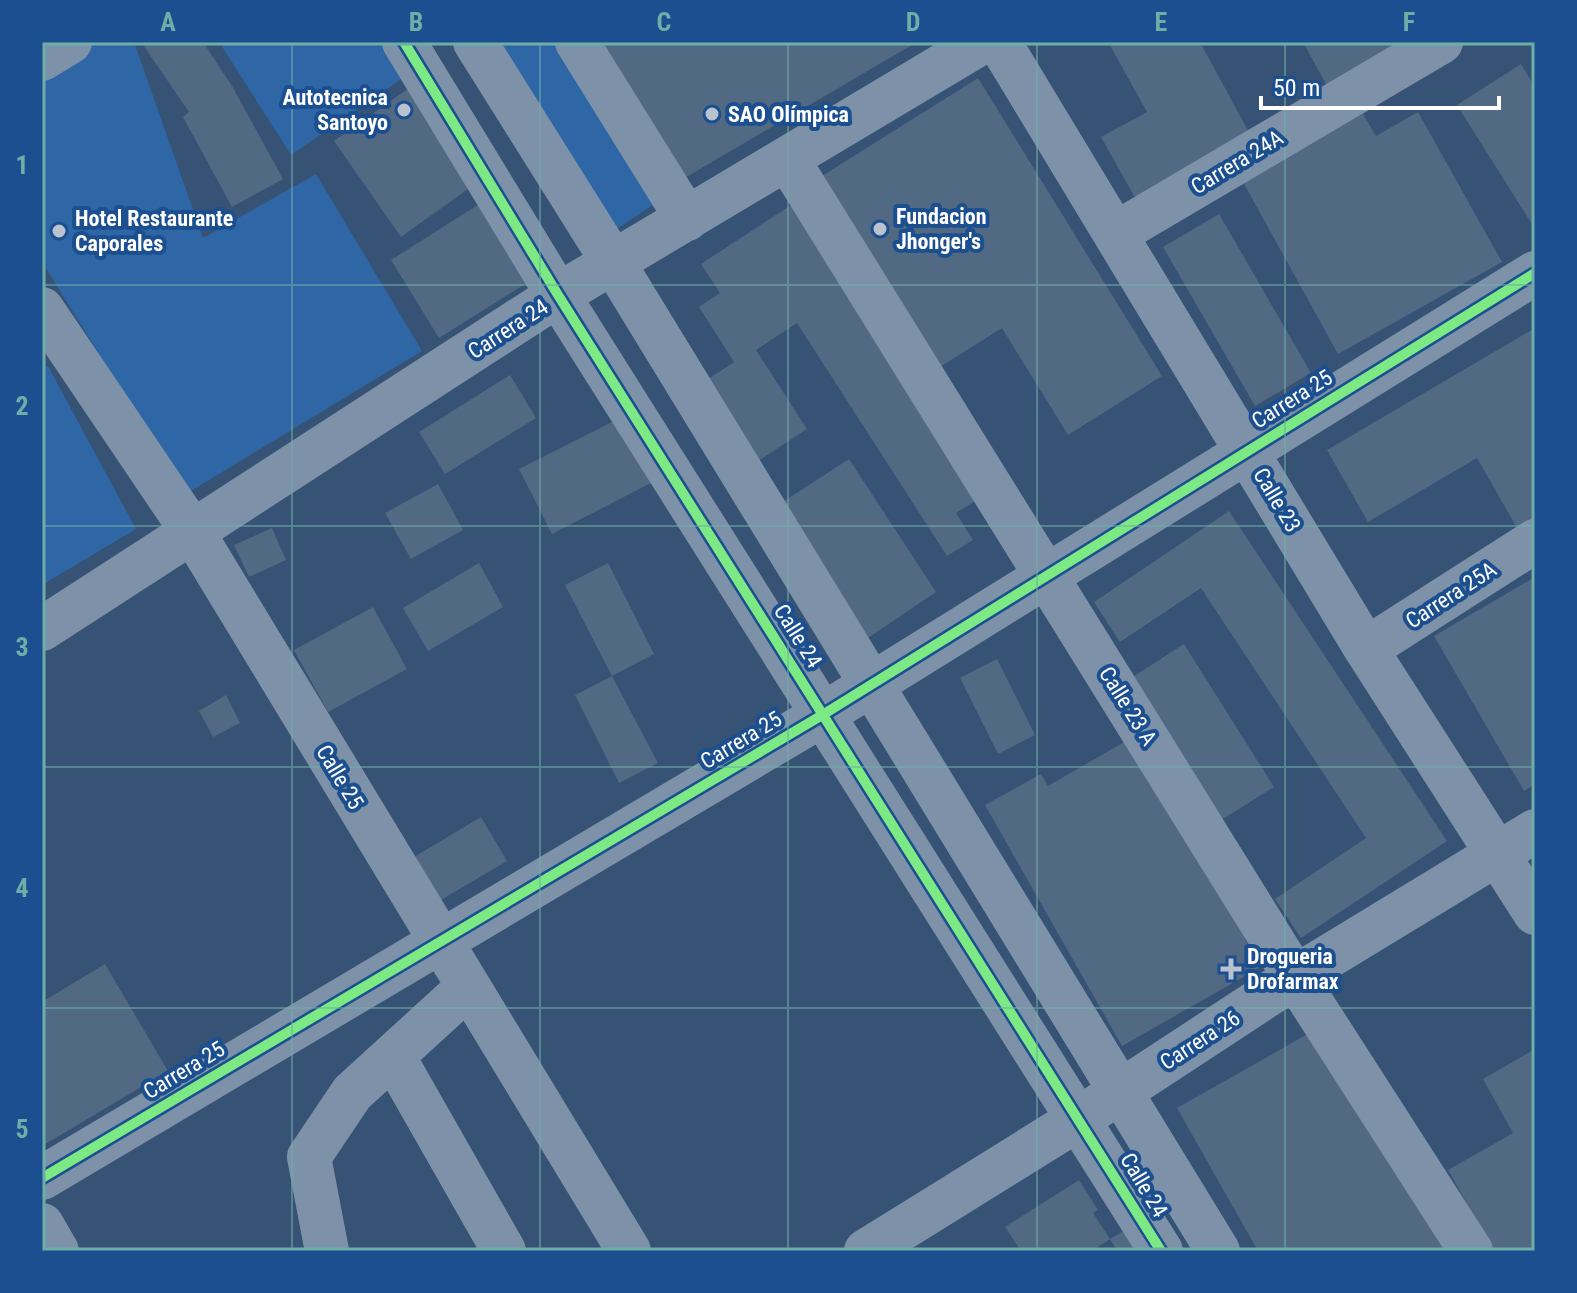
<svg xmlns="http://www.w3.org/2000/svg" width="1577" height="1293" viewBox="0 0 1577 1293" font-family="'Roboto Condensed',sans-serif">
	<rect width="100%" height="100%" fill="#365274"/>
	<path fill="#2f66a5" d="M95,42H134L203,238L316,174L422,351L186,494L42,262V76Z
		M219,42H280L282,46L290,42H388L407,75L291,155Z
		M488,42H572L666,196L608,235Z
		M48,366L136,529L42,585V369Z"/>
	<path fill="#526984" d="M141,42H203L232,86L283,179L232,207L183,117L189,112Z
		M584,42H917L671,186Z
		M1108,42H1200L1258,149L1143,212L1101,137L1147,112Z
		M1303,42H1435L1334,99Z
		M1521,64L1535,87V229L1457,105Z
		M978,78L1162,376L1068,435L1002,328L932,372L814,181Z
		M409,88L475,184L401,237L334,141Z
		M1418,112L1502,262L1338,354L1243,182L1363,114L1376,136Z
		M484,201L533,279L439,338L391,260Z
		M794,203L983,496L956,513L973,540L947,556L797,323L756,350L807,429L752,465L699,385L734,362L699,307L720,293L701,264Z
		M1219,214L1311,373L1255,406L1163,247Z
		M1535,328V527L1521,535L1477,458L1368,522L1327,450Z
		M510,375L536,418L445,474L419,432Z
		M618,419L651,483L552,534L519,469Z
		M849,459L936,592L859,644L772,509Z
		M438,484L463,530L411,559L385,513Z
		M1229,511L1447,841L1301,938L1275,899L1366,838L1201,588L1120,642L1094,602Z
		M272,528L286,560L249,577L234,545Z
		M479,563L503,607L428,651L403,608Z
		M608,563L654,654L612,676L565,585Z
		M1535,577V784L1524,791L1434,636Z
		M373,607L407,669L328,712L294,650Z
		M1184,644L1274,787L1218,822L1128,680Z
		M997,659L1035,735L998,754L960,678Z
		M612,676L658,763L619,783L575,695Z
		M226,695L240,723L213,737L199,711Z
		M1131,738L1261,967L1122,1046L985,805L1041,774L1048,786Z
		M481,817L507,861L434,904L409,860Z
		M105,964L168,1071L42,1146V1002Z
		M1320,1027L1446,1251H1258L1177,1108Z
		M1535,1049V1251H1494L1448,1170L1513,1133L1483,1079Z
		M1079,1180L1098,1210L1093,1213L1110,1239L1092,1251H1021L1005,1227Z
		M1129,1228L1143,1251H1117L1110,1239Z"/>
	<g fill="none" stroke-linecap="round" stroke-linejoin="round">
		<path stroke="#7d92a8" stroke-width="44" d="M404,42L558,295L1161,1251
			M475,42L613,262L1218,1251
			M577,42L687,219
			M999,42L1366,649L1535,913
			M42,59L70,42
			M788,160L1295,977L1471,1251
			M1115,234L1441,42
			M42,309L194,534L629,1251
			M42,629L558,295L982,42
			M1366,649L1535,541
			M393,1056L504,1251
			M42,1178L824,714L1535,273
			M42,1225L57,1251
			M327,1251L309,1157L352,1093L467,988
			M866,1251L1080,1118L1295,977L1535,831"/>
		<g stroke="#1b4f8f" stroke-width="15">
			<path id="cycleway" d="M404,42L558,295L1161,1251
				M42,1178L824,714L1535,273"/>
		</g>
		<use href="#cycleway" stroke="#7ce984" stroke-width="10"/>
	</g>
	<path fill="none" stroke="#6fada8" stroke-width="2" stroke-opacity="0.55" d="M292,42V1251M540,42V1251M788,42V1251M1037,42V1251M1285,42V1251M42,285H1535M42,526H1535M42,767H1535M42,1008H1535"/>
	<g fill="#b9c2ce" stroke="#1b4f8f" stroke-width="3">
		<circle cx="404" cy="110" r="8"/>
		<circle cx="712" cy="114" r="8"/>
		<circle cx="880" cy="229" r="8"/>
		<circle cx="59" cy="231" r="8"/>
		<path d="M1227 957h8v8h8v8h-8v8h-8v-8h-8v-8h8z"/>
	</g>
	<g text-anchor="middle" dominant-baseline="central" stroke-width="8" stroke-linejoin="round" paint-order="stroke">
		<g font-size="22" font-weight="bold" fill="#fff" stroke="#1b4f8f" text-anchor="start">
			<text x="388" y="97" text-anchor="end">Autotecnica<tspan x="388" dy="25">Santoyo</tspan></text>
			<text x="728" y="114">SAO Olímpica</text>
			<text x="896" y="216">Fundacion<tspan x="896" dy="25">Jhonger's</tspan></text>
			<text x="75" y="218">Hotel Restaurante<tspan x="75" dy="25">Caporales</tspan></text>
			<text x="1247" y="956">Drogueria<tspan x="1247" dy="25">Drofarmax</tspan></text>
		</g>
		<g font-size="22" fill="#fff" stroke="#1b4f8f">
			<text transform="translate(1237 162) rotate(-31)">Carrera 24A</text>
			<text transform="translate(508 329) rotate(-33)">Carrera 24</text>
			<text transform="translate(1292 399) rotate(-32)">Carrera 25</text>
			<text transform="translate(1277 500) rotate(59)">Calle 23</text>
			<text transform="translate(1451 595) rotate(-33)">Carrera 25A</text>
			<text transform="translate(798 636) rotate(58)">Calle 24</text>
			<text transform="translate(1128 706) rotate(58)">Calle 23 A</text>
			<text transform="translate(741 740) rotate(-31)">Carrera 25</text>
			<text transform="translate(340 777) rotate(59)">Calle 25</text>
			<text transform="translate(1200 1040) rotate(-33)">Carrera 26</text>
			<text transform="translate(184 1070) rotate(-31)">Carrera 25</text>
			<text transform="translate(1144 1185) rotate(59)">Calle 24</text>
		</g>
	</g>
	<rect width="1577" height="1293" fill="none" stroke="#1b4f8f" stroke-width="88"/>
	<path d="M1261 96v12h238v-12" fill="none" stroke="#ffffff" stroke-width="4"/>
	<text x="1273" y="96" font-size="24" fill="#ffffff" stroke="#1b4f8f" stroke-width="6" paint-order="stroke">50 m</text>
	<rect x="44" y="44" width="1489" height="1205" fill="none" stroke="#6fada8" stroke-width="3"/>
	<g font-size="26" text-anchor="middle" font-weight="bold" fill="#6fada8">
		<text x="168" y="31">A</text>
		<text x="416" y="31">B</text>
		<text x="664" y="31">C</text>
		<text x="913" y="31">D</text>
		<text x="1161" y="31">E</text>
		<text x="1409" y="31">F</text>
		<text x="22" y="174">1</text>
		<text x="22" y="415">2</text>
		<text x="22" y="656">3</text>
		<text x="22" y="897">4</text>
		<text x="22" y="1138">5</text>
	</g>
</svg>
